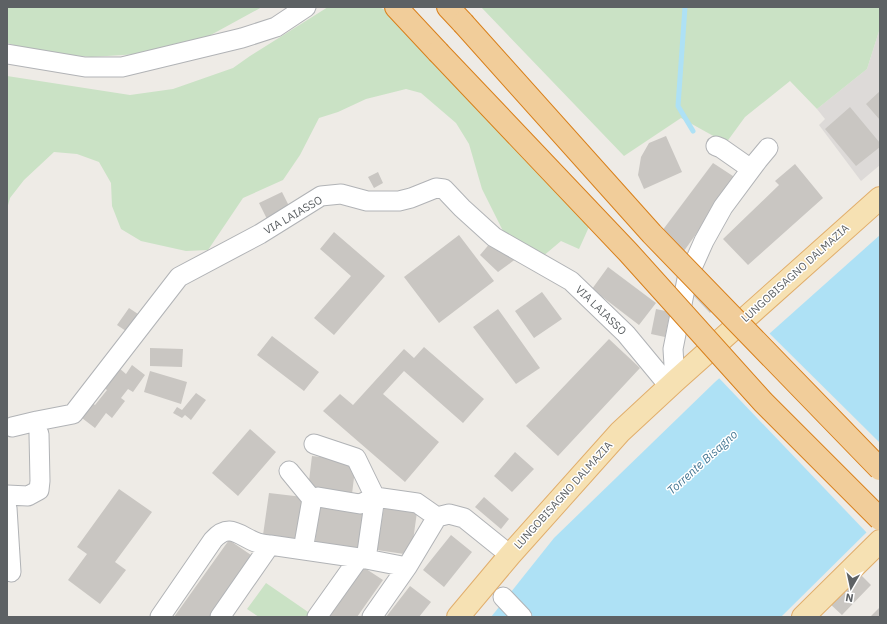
<svg xmlns="http://www.w3.org/2000/svg" width="887" height="624" viewBox="0 0 887 624" font-family="'IBM Plex Sans',sans-serif">
	<rect width="100%" height="100%" fill="#eeebe6"/>
	<path fill="#dddad8" d="M880,28V165L861,181L819,125L825,119L817,109L867,69Z"/>
	<path fill="#cae2c5" d="M7,7H262L198,42L139,54L91,57L38,52L7,43Z
		M328,7H379L389,12L593,218L579,249L561,241L542,257L504,233L482,189L469,144L456,123L421,93L406,89L366,99L338,112L319,118L300,155L283,180L243,198L208,250L186,251L141,241L121,229L112,206L111,183L99,162L77,154L54,152L24,180L10,198L7,209V76L130,95L173,89L233,68L250,56Z
		M481,7H880V28L867,69L817,109L790,81L745,117L726,143L681,118L624,156Z
		M266,583L311,614L308,617H259L247,609Z"/>
	<path fill="#aee1f5" d="M880,235V519L781,617H491L554,538L715,382Z"/>
	<path fill="#eeebe6" d="M768,332L880,443V522L868,534L718,377Z"/>
	<g fill="none" stroke-linecap="round" stroke-linejoin="round">
		<path stroke="#aee1f5" stroke-width="5" d="M685,7L678,106L693,131"/>
	</g>
	<path fill="#c9c6c2" d="M880,91V120L866,104Z
		M850,107L880,143V147L856,166L825,129Z
		M666,136L682,172L644,189L638,175L641,157L649,143Z
		M713,163L736,178L679,258L656,239Z
		M795,164L823,198L748,265L723,239L779,185L775,181Z
		M378,172L383,183L374,188L368,177Z
		M282,192L290,208L267,219L259,203Z
		M334,232L385,276L334,335L314,318L351,276L320,249Z
		M459,235L494,281L439,323L404,277Z
		M492,241L517,258L498,272L480,255Z
		M608,267L656,303L639,325L592,289Z
		M696,287L715,307L710,313L693,295Z
		M542,292L562,319L534,338L515,311Z
		M129,308L144,318L132,335L117,325Z
		M498,309L540,368L516,384L473,327Z
		M656,309L670,312L665,337L651,334Z
		M272,336L319,372L304,391L257,355Z
		M609,339L640,368L558,456L526,426Z
		M424,347L484,399L463,423L404,371L383,394L439,442L405,482L323,411L340,394L353,405L404,349L414,358Z
		M150,348L183,349L182,367L150,366Z
		M132,365L145,375L133,392L128,389L121,398L125,401L112,418L106,413L95,428L78,415L89,401L95,405L107,390L104,388L119,368L126,374Z
		M150,371L187,382L181,404L144,392Z
		M196,393L206,400L191,420L185,415L182,418L173,413L177,407L182,410Z
		M250,429L276,452L238,496L212,473Z
		M515,452L534,469L512,492L494,476Z
		M312,456L356,461L352,494L308,489Z
		M119,489L152,512L115,562L126,570L100,604L68,580L87,554L77,547Z
		M269,493L303,497L297,539L263,535Z
		M484,497L509,519L501,529L475,507Z
		M320,507L364,513L359,549L315,542Z
		M384,507L417,512L411,555L377,550Z
		M451,535L472,552L444,587L423,570Z
		M229,540L254,557L211,617H174Z
		M360,565L383,580L357,617H323Z
		M859,573L871,585L842,615L829,603Z
		M410,586L431,602L419,617H386Z
		M880,607V617H870Z"/>
	<g fill="none" stroke-linecap="round" stroke-linejoin="round">
		<g stroke="#b1b3b6" stroke-width="21">
			<path id="minor" d="M7,54L85,67H122L242,38L276,27L306,7
				M716,146L721,148L751,169
				M675,381L673,349L687,279L704,241L723,207L758,160L768,148
				M12,427L37,421L73,414L179,277L260,234L321,196L341,194L367,201H399L411,198L436,188L444,189L462,208L494,237L571,281L626,334L669,386
				M289,471L312,499
				M7,495L28,496L39,490L40,481L39,434
				M7,508L11,572
				M303,550L312,499L318,497L360,504L375,497L356,458L314,444
				M407,567L366,559L375,497L417,503L437,517
				M503,597L522,617
				M160,617L213,540C230,521 240,537 258,543C262,544 266,545 270,545
				M220,617L270,545L366,559
				M317,617L359,558
				M372,617L407,567L437,517L449,514L464,518L510,555"/>
		</g>
		<g stroke="#e1ae6c" stroke-width="24">
			<path id="major" d="M458,617L510,555L620,432L675,381L880,198
				M803,617L880,541"/>
		</g>
		<g stroke="#d9801b" stroke-width="24">
			<path id="highway" d="M396,7L438,52
				M448,7L463,23"/>
		</g>
		<use href="#minor" stroke="#fff" stroke-width="19"/>
		<use href="#major" stroke="#f6e1b3" stroke-width="22"/>
		<use href="#highway" stroke="#f1cd9a" stroke-width="22"/>
		<g stroke="#d9801b" stroke-width="24" stroke-linecap="butt">
			<path id="highway-bridge" d="M463,23L652,234L880,469
				M438,52L628,252L763,402L880,519"/>
		</g>
		<use href="#highway-bridge" stroke="#f1cd9a" stroke-width="22"/>
	</g>
	<g text-anchor="middle" dominant-baseline="central" stroke-width="3" stroke-linejoin="round" paint-order="stroke">
		<g font-size="11" fill="#5d6164" stroke="#fff">
			<text transform="translate(293 215) rotate(-30)">VIA LAIASSO</text>
			<text transform="translate(795 273) rotate(-42)">LUNGOBISAGNO DALMAZIA</text>
			<text transform="translate(601 310) rotate(44)">VIA LAIASSO</text>
			<text transform="translate(563 495) rotate(-48)">LUNGOBISAGNO DALMAZIA</text>
		</g>
		<g font-size="12" font-style="italic" fill="#477995" stroke="#fff">
			<text transform="translate(702 462) rotate(-42)">Torrente Bisagno</text>
		</g>
	</g>
	<rect width="887" height="624" fill="none" stroke="#5d6164" stroke-width="16"/>
	<g transform="translate(851 588) rotate(189)" stroke="#ffffff" stroke-width="3" paint-order="stroke">
	<path d="M0-3L7 15L0 10L-7 15Z" fill="#5d6164"/>
	<text y="-6" font-size="11" font-weight="bold" text-anchor="middle" fill="#5d6164">N</text>
	</g>
</svg>
